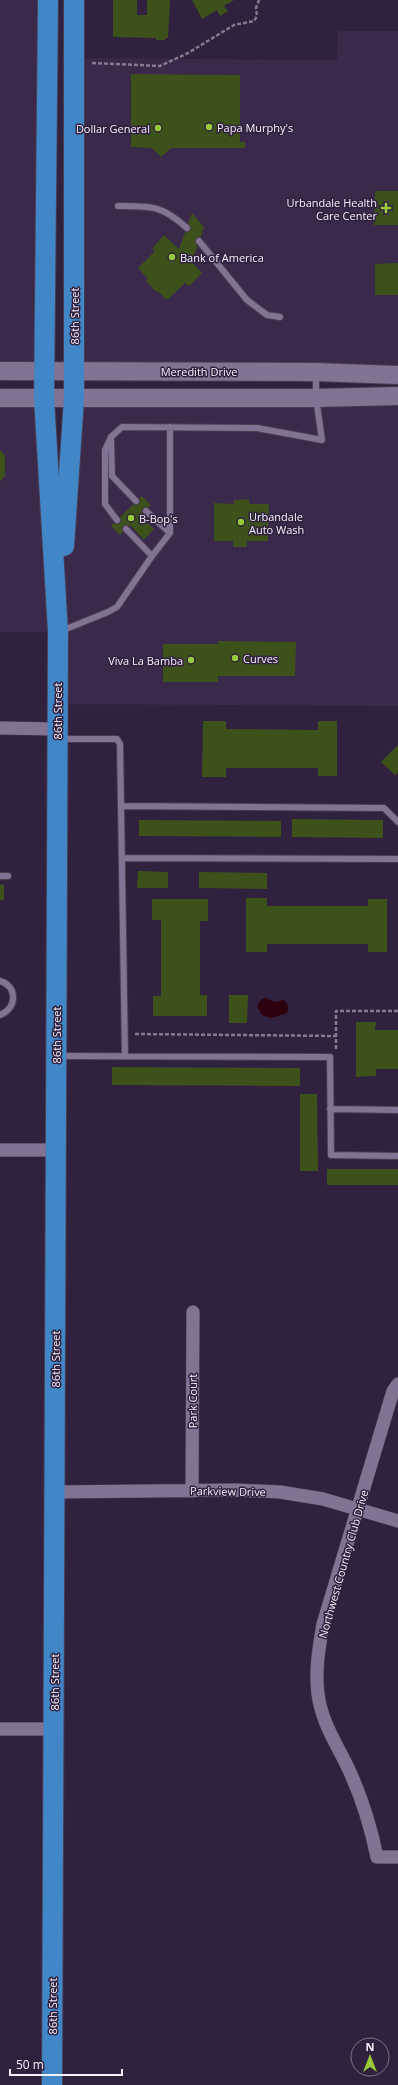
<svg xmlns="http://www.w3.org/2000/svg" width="398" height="2085" viewBox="0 0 398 2085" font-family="'Open Sans',sans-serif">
	<rect width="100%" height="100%" fill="#30213e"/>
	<path fill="#3b294c" d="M0,0H48L45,370H0Z
		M338,31H398V375L74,371L75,58L337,60Z
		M398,396V706L57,704L58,632H0V397L44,398L58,627L74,399Z"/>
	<path fill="#2c000c" d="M265,998L275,1002L283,1000C289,1004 289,1007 287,1013L271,1018L262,1015L257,1006L261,1000Z"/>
	<path fill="#3d511b" d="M113,0H137V15H147V0H170L168,38H165V40H156V38L113,37Z
		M192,0H234L224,6L228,11L220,16L217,10L202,19Z
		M131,74L240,75V142H245V148H171L161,157L152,148L131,147Z
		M375,191H398V225H374Z
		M192,213L204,227L192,262L202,273L189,286L185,283L167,300L157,291L156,292L146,281L148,279L138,268L155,251L152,249L164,235L179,249Z
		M398,263V295H375V264Z
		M0,450L5,455V476L0,481Z
		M142,496L151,505L140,516L154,529L144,540L130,525L120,535L111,526Z
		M249,499V504H269L268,541H247V547H233V541H214V503L234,504V500Z
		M218,641L296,642L295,676H218V682H163V644H218Z
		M203,721H226V729L318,730V721H337V776H318V768H226V777H202Z
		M398,745V772L395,775L381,762Z
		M292,819L383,820V838L292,837Z
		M139,820L281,821V837L139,836Z
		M138,871L168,872V888H137Z
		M199,872L267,873V889L199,888Z
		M0,884L4,885V900H0Z
		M246,898H267V906H368V899H387V952H368V944H267V952H246Z
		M152,899H208V921H200V995H207V1016H153V996H161V920H152Z
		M229,995H248L247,1023H229Z
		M356,1022H376L375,1030H398V1069H376V1076L356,1077Z
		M112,1067L300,1068V1086L112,1085Z
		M300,1094H317L318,1171H300Z
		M327,1169H398V1185H327Z"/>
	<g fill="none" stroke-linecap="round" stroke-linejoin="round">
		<g stroke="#493d54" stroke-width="8">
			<path id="lane" d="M118,206C151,206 161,205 187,228
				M199,241L247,300L267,315L280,317
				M111,439L112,476L136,501
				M146,511L170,533
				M117,520L105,504V450L111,437L122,427L257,428L322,440L316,398V373
				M126,529L152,556
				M61,631L108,612L117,607L152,556L170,533V427
				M61,739H117L120,744L125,1056
				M122,806L384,808L398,822
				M122,858L398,859
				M0,876H8
				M0,981C18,986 17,1009 0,1015
				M60,1056L330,1057L331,1155L398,1156
				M330,1109L398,1110"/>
		</g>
		<g stroke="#493d54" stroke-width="14">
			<path id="street" d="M0,728L57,729
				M0,1150H56
				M398,1384L393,1391L323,1624C319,1648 315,1670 318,1694C322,1724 337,1744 349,1770C362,1798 371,1828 377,1857H398
				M192,1491L193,1312
				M54,1492L237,1490L280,1492L323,1499L398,1521
				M0,1729H53"/>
		</g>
		<g stroke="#493d54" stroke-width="20">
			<path id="secondary" d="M0,371L316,372L398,375
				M0,398H316L398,396"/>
		</g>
		<g stroke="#493d54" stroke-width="22">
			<path id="primary" d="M48,0L44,398L58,632L52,2085
				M64,546L74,399V0"/>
		</g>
		<path stroke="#857a90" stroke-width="2.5" stroke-dasharray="4 2" stroke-linecap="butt" d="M92,63L160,66L188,53L234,25L254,21L257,16L256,8L259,0
			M135,1034L336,1036
			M336,1049V1011H398"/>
		<use href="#lane" stroke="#827293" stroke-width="6"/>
		<use href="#street" stroke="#827293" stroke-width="13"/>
		<use href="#secondary" stroke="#827293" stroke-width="18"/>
		<use href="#primary" stroke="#4186c7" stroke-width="20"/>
	</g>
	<g fill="#98cb37" stroke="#30213e" stroke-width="1.5">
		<circle cx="209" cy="127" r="4"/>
		<circle cx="158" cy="128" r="4"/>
		<path d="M384 202h4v4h4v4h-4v4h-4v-4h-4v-4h4z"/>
		<circle cx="172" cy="257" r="4"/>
		<circle cx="131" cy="518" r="4"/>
		<circle cx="241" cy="522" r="4"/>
		<circle cx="235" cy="658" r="4"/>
		<circle cx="191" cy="660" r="4"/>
	</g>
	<g text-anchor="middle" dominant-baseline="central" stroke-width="3" stroke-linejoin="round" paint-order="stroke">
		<g font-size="11" fill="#f7f1fd" stroke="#30213e" text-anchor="start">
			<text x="217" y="127">Papa Murphy's</text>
			<text x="150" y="128" text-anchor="end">Dollar General</text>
			<text x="377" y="202" text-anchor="end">Urbandale Health<tspan x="377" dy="13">Care Center</tspan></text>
			<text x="180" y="257">Bank of America</text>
			<text x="249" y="516">Urbandale<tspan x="249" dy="13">Auto Wash</tspan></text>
			<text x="139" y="518">B-Bop's</text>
			<text x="243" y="658">Curves</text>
			<text x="183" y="660" text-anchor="end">Viva La Bamba</text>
		</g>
		<g font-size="11" fill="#f7f1fd" stroke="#30213e">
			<text transform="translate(74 316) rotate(-90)">86th Street</text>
			<text x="199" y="371">Meredith Drive</text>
			<text transform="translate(57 711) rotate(-90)">86th Street</text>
			<text transform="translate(56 1035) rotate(-90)">86th Street</text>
			<text transform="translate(55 1359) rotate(-90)">86th Street</text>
			<text transform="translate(192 1401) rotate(-90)">Park Court</text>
			<text transform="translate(228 1491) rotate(1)">Parkview Drive</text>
			<text transform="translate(343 1564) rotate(-74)">Northwest Country Club Drive</text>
			<text transform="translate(54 1682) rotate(-90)">86th Street</text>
			<text transform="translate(52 2006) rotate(-90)">86th Street</text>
		</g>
	</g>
	<g transform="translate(370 2057)"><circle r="19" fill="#30213e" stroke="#80748a"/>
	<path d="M0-3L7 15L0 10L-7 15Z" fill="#98cb37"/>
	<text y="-6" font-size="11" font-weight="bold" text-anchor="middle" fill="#f7f1fd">N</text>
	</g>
	<path d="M10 2069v6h112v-6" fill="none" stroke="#f7f1fd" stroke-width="2"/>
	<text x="16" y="2069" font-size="12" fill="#f7f1fd" stroke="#30213e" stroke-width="3" paint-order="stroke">50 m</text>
</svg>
